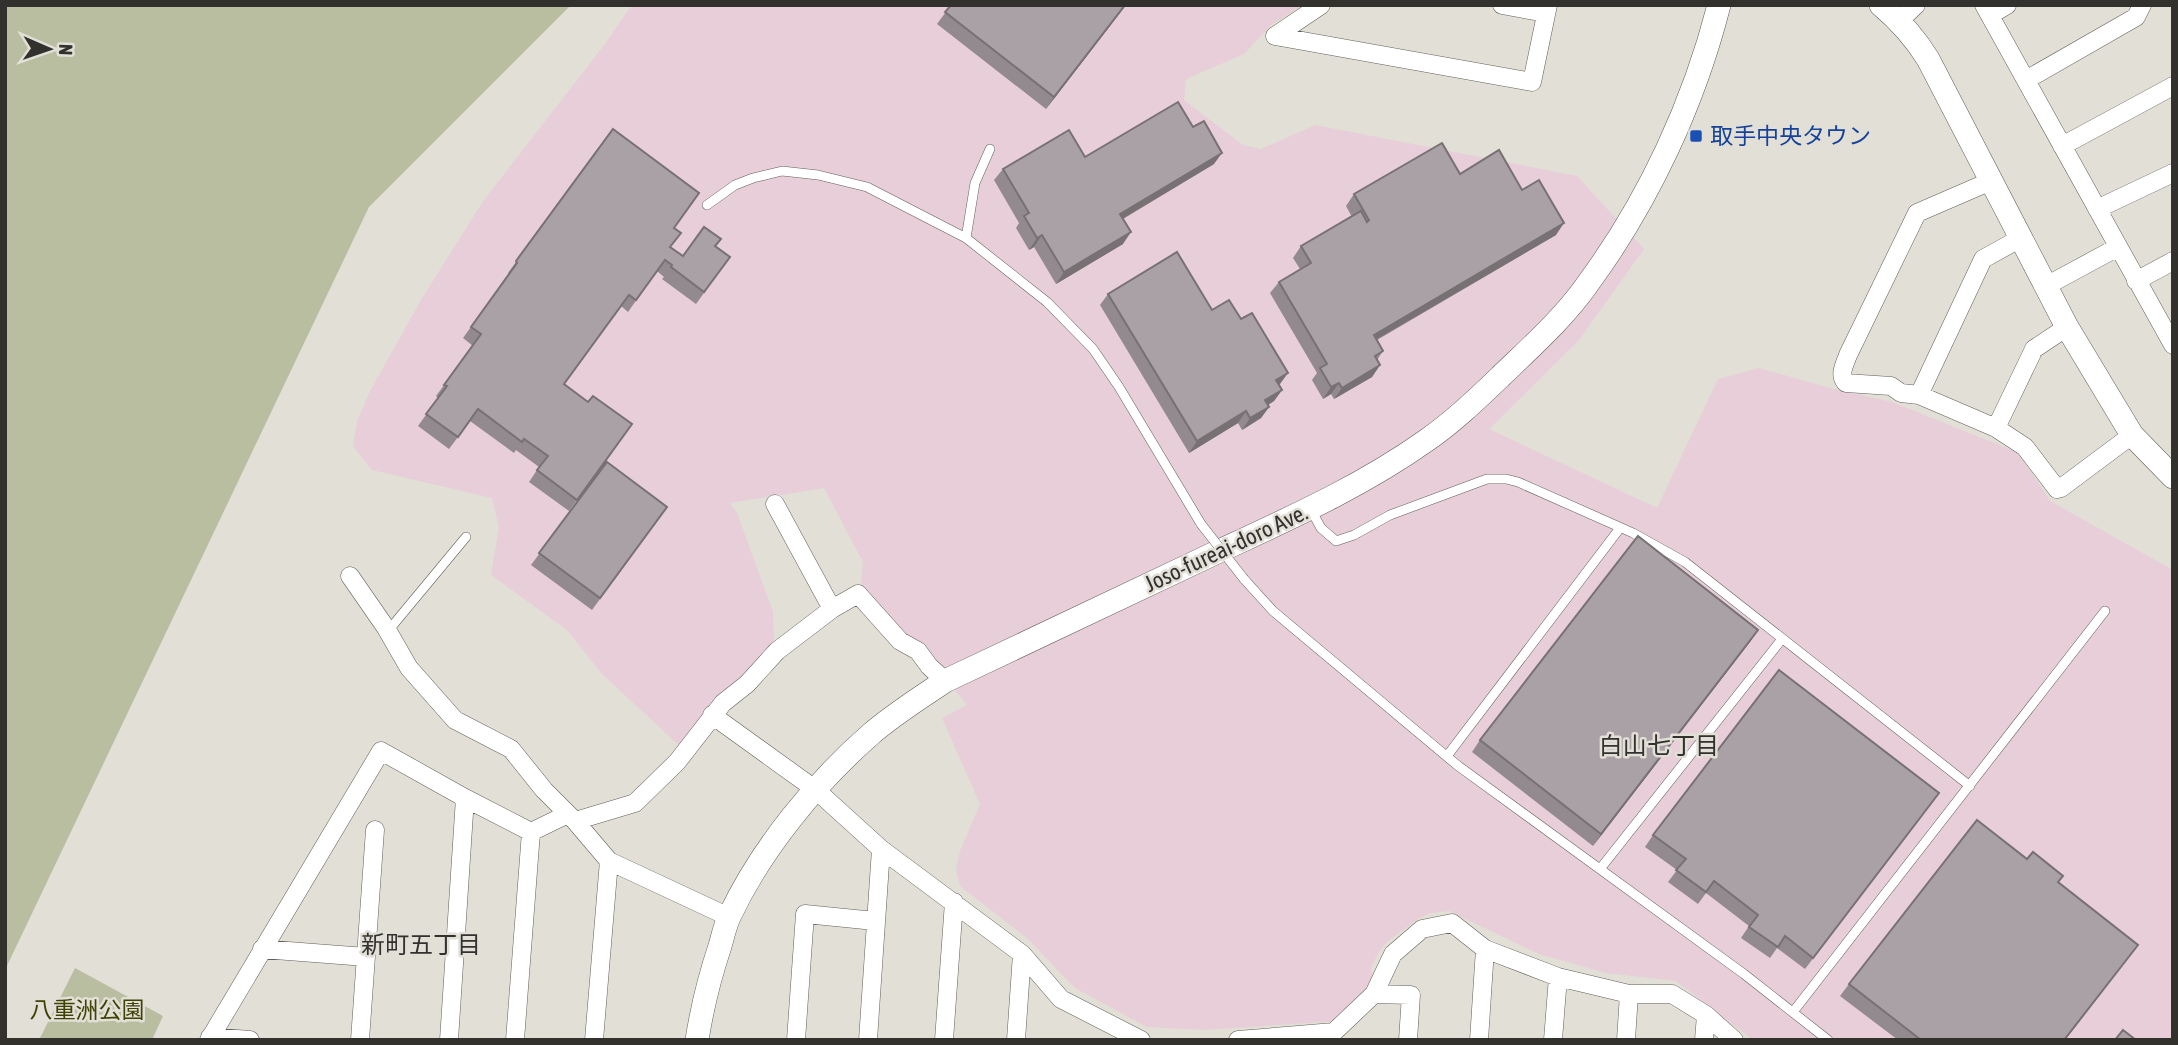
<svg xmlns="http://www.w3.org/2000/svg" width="2178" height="1045" viewBox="0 0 2178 1045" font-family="'Asap Condensed','Noto Sans JP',sans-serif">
	<rect width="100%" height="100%" fill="#e2dfd7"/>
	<path fill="#e7ced8" d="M632,5H1304L1272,24L1244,54L1186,79L1184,100L1243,145L1261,149L1315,125L1577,176L1644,249L1579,340L1489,429L1657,508L1718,379L1759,368L1830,388L1892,402L2019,453L2050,501L2173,570V1040H1753L1676,981L1606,973L1539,954L1449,911L1430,913L1418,919L1388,941L1378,953L1371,968L1374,994L1337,1021L1205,1030L1147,1027L1075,988L1027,938L960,886L956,869L960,851L980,804L942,718L967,705L930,659L901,635L861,587L863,562L824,488L730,503L737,513L773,612L774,645L719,697L681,747L603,675L567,630L491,575L499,528L492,498L372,470L353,446L357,422L370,391L421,300L484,200L602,48Z"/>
	<path fill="#babea0" d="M5,5H571L369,207L5,970Z
		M75,968L163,1016L152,1040H39Z"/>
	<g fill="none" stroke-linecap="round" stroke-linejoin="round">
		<g stroke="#625f58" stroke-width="10">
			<path id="service" d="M707,205L735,185L753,178L782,171L818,175L867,187L966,238L1047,302L1093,349L1119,387L1201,524
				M966,238L975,183L990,149
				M1311,510L1321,528L1336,541L1354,535L1390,515L1487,479H1506L1518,482L1633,533L1685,562L1970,786
				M1244,579L1273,611L1457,765L1744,974L1828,1040
				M388,631L466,537
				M1447,756L1620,528
				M1600,869L1782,639
				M1793,1012L2105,611"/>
		</g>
		<g stroke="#625f58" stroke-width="19">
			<path id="minor" d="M1502,5L1546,13
				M1984,5L2173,345
				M1990,15L2007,5
				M1899,21L1916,5
				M1275,36L1532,82L1548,5
				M1275,36L1321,5
				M2026,80L2136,17L2142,5
				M2062,146L2173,86
				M1991,181L1917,213L1848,355C1845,364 1838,375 1846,383L1891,386L1901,393L1919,395L1996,428L2025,447L2057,489L2061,488L2132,435
				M2097,209L2173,173
				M2136,281L2173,261
				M2046,286L2118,247
				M1919,395L1983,259L2021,238
				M1996,428L2034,349L2067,327
				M775,504L832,609
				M350,576L386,628L409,668L455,720L511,749L544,790L568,814
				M712,715L816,790L881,849L1022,954L1061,999L1141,1040
				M575,821L609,861L729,917
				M531,832L568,814L575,821L635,803L677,762L723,703L747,684L777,651L832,609L858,594L900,641L918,651L929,666L945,681
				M262,949L366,957
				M1374,994L1411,995L1408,1040
				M210,1037L250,1040
				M209,1040L381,751L465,798L531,832
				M360,1040L375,830
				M449,1040L465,798
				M515,1040L531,832
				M594,1040L609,861
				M796,1040L805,914L875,921
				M868,1040L881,849
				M944,1040L954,902
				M1016,1040L1022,954
				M1238,1040L1334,1032L1374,994L1393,954L1422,929L1452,923L1485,949L1558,977L1629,994H1672L1706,1015L1734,1040
				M1479,1040L1485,949
				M1553,1040L1558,977
				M1626,1040L1629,994
				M1704,1040L1706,1015"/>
		</g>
		<g stroke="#625f58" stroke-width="24">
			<path id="tertiary" d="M1881,5C1900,21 1915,38 1928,59L2067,327L2132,435L2173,477
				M697,1040C702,1008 710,976 720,946C723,936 725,925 730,915C761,849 816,782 871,734C894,714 920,698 945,681C1035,639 1124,596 1213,554C1286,520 1361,487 1427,440C1453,422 1478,398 1501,376C1531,347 1565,317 1589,282C1649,200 1694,103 1719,5"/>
		</g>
		<use href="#service" stroke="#fff" stroke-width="9"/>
		<use href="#minor" stroke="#fff" stroke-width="18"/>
		<use href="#tertiary" stroke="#fff" stroke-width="23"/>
		<g stroke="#625f58" stroke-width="10" stroke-linecap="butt">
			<path id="service-bridge" d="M1201,524L1244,579"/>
		</g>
		<use href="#service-bridge" stroke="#fff" stroke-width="9"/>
	</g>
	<path fill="#928a8f" d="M951,5H1126L1046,109L937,24Z
		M613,129L674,228L670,247L683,256L716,246L730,257L696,304L662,279L664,277L657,271L628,312L621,306L564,385L588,402L632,424L569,511L529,482L539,467L516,450L514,453L470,421L449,449L418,426L438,398L436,396L473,346L463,338L509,274L508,273Z
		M1085,157L1214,164L1123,219V244L1056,284L1034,247L1029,250L1016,228L1019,223L994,180L1003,169Z
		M1460,174L1522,190L1556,235L1377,340L1383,351L1377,360L1380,365L1372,377L1334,399L1331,394L1323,399L1312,380L1317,373L1270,293L1279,282L1300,269L1293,258L1301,246L1352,217L1346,206L1354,194Z
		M1108,294L1212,310L1279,385L1282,390L1274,401L1268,405L1269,407L1261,418L1242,430L1238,423L1189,453L1100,305Z
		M607,462L667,507L592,610L531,565Z
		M1758,630L1593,846L1472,752L1480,740Z
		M1939,793L1805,969L1777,948L1770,958L1741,938L1749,926L1706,893L1698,904L1668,882L1677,870L1645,847L1653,835Z
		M2027,859L2138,945L2065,1040H1898L1840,996L1849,984Z"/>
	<path fill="#777174" d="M1125,5H1126L1046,109L1054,97Z
		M1222,153L1214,164L1112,225L1120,214Z
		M1564,223L1556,235L1365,346L1374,335Z
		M1131,232L1123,244L1056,284L1064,272Z
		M1042,235L1034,247L1029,250L1037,238Z
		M1380,365L1372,377L1334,399L1342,388Z
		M1288,373L1280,384L1268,392L1276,380Z
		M1339,383L1331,394L1323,399L1331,387Z
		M1282,390L1274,401L1257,412L1265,400Z
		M1269,407L1261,418L1242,430L1250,418Z
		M1246,411L1238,423L1189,453L1197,441Z
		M1758,630L1750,642L1593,846L1601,834Z
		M2138,945L2065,1040H2064Z"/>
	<path fill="#aaa1a6" stroke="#777174" stroke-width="2" d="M951,5H1125L1054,97L945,12Z
		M1178,102L1193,127L1204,121L1222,153L1120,214L1131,232L1064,272L1042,235L1037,238L1024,216L1029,213L1003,169L1069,130L1085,157Z
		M613,129L699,193L674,228L681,233L670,247L683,256L704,227L721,239L715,246L730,257L704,292L671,267L672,265L665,260L636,300L629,295L564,384L588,402L593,396L632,424L577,500L537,470L548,456L524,439L522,442L478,409L458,437L426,414L447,386L444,385L481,334L471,327L517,263L516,261Z
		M1442,143L1460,174L1499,150L1522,190L1539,180L1564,223L1374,335L1383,351L1375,356L1380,365L1342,388L1339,383L1331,387L1320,368L1327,364L1279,282L1311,263L1301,246L1361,211L1367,222L1369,220L1354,194Z
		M1177,252L1212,310L1229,300L1241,319L1252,313L1288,373L1276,380L1282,390L1265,400L1269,407L1250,418L1246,411L1197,441L1108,294Z
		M607,462L667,507L600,598L539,553Z
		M1638,536L1758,630L1601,834L1480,740Z
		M1779,670L1939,793L1813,958L1785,936L1778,947L1749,927L1758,915L1714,881L1706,892L1676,870L1686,859L1653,835Z
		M1977,820L2027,859L2033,852L2063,876L2058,882L2138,945L2064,1040H1921L1849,984Z
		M2123,1030L2136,1040H2115Z"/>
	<rect fill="#1a4fb4" stroke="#e2dfd7" stroke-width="2.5" x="1689" y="129" width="14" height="14" rx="3.5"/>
	<g text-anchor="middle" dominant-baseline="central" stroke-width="5" stroke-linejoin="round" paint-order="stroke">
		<g font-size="23" fill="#164399" stroke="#e2dfd7" text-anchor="start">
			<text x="1710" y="136">取手中央タウン</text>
		</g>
		<g font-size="23" fill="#32312e" stroke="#e2dfd7">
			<text transform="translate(1226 548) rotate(-25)">Joso-fureai-doro Ave.</text>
		</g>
		<g font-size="23" fill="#3e4204" stroke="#e2dfd7">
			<text x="87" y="1010">八重洲公園</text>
		</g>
		<g font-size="24" fill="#32312e" stroke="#e2dfd7">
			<text x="1659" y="745">白山七丁目</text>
			<text x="421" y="944">新町五丁目</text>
		</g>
	</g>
	<rect width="2178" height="1045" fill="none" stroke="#32312e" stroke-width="14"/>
	<g transform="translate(49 49) rotate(92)" stroke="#e2dfd7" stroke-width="5" paint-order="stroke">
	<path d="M0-5L12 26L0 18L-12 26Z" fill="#32312e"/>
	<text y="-10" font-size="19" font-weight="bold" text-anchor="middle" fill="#32312e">N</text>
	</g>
</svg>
